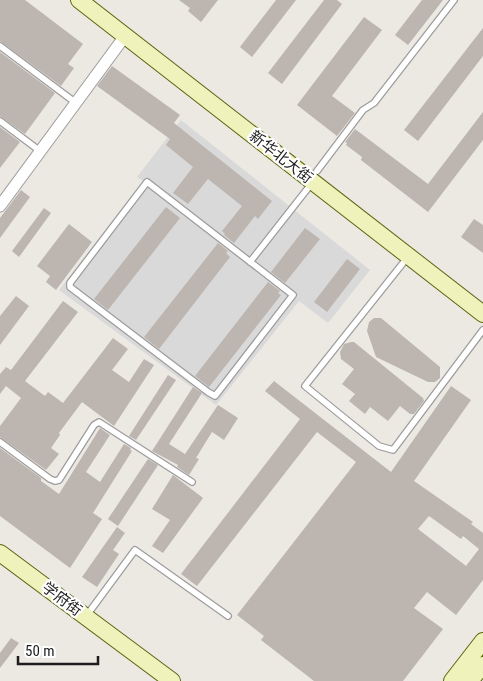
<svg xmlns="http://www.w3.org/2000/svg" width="483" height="681" viewBox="0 0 483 681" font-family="'Roboto Condensed','Noto Sans SC',sans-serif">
	<rect width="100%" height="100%" fill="#ece9e3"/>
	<path fill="#dad9d9" d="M181,120L370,270L328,323L299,301L216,405L59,290L143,181L137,177Z"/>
	<path fill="#bcb5b0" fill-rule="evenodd" d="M0,0H25L83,44L68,64L74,68L61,86L0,41Z
		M179,0H218L201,22L188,11L190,8Z
		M276,0H296L252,57L240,47Z
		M324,0H337L342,4L282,84L268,73Z
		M422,0H443L408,45L395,35Z
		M364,17L382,30L332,96L355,113L337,136L297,105Z
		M483,28V56L418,141L404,130Z
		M0,52L55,93L25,134L0,116Z
		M112,66L180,115L174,123L272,201L258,219L255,216L234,243L224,235L225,234L222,231L242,206L208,179L188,204L173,193L193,167L166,145L170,139L97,86Z
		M483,112V140L428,212L361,160L362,157L346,145L347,143L345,142L355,129L428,184Z
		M0,127L20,142L0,168Z
		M21,190L30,197L0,238V218Z
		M166,207L180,218L108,310L94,299Z
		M44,208L51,213L19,257L12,251Z
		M474,219L483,225V253L461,237Z
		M69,224L92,242L56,290L46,282L50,276L37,266Z
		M305,228L320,239L285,283L271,272Z
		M218,243L228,251L226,253L230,257L159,349L144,337Z
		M347,259L360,269L327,312L314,302Z
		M268,282L280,291L278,293L281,295L209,387L195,376Z
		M16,296L29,306L0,345V316Z
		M63,301L78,312L25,381L45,396L48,392L63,403L113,338L128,349L112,370L129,382L144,359L154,365L114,426L82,402L59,433L60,435L51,448L59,454L46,470L0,437V426L21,398L6,386L0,394V374L6,367L11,370Z
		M374,318H381L440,367V378L435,382H428L376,357L367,331L369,322Z
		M351,342H354L423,398L424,401L414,414H410L400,406L388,421L370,407L365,414L349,401L355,394L342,384L354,369L341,359L340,352L344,344Z
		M168,375L176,380L136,440L129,436Z
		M274,381L391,472L451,386L471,400L414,481L473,522L471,524L483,533V580L456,615L427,592L414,608L443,629L403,681H314L261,640L264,636L237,615L356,462L317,432L197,586L181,574L300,419L265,391ZM429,516L461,539L463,536L479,549L466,566L418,529Z
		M193,387L202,393L169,444L185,454L218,405L238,418L224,440L212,432L196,458L199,459L189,475L177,467L178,465L152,451Z
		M100,428L110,435L86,472L100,482L124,444L131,448L130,450L132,451L93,513L102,519L70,568L0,516V448L41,478V481L59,494Z
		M148,459L158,465L118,526L108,519Z
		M173,475L203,498L163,553L152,546L170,520L152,509Z
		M117,527L125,533L113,550L119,554L97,587L82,577Z
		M11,638L19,643L0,668V653Z"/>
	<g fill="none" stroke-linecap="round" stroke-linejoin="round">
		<g stroke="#9d9d9d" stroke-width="8">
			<path id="lane" d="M0,46L76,103
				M0,121L40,151
				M317,171L363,110L374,103L454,0
				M147,182L293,295L215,396L208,392L70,287V283Z
				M407,258L305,386L379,446L393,450L483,330
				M250,262L312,183
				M0,442L50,479L55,481L59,480L94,425L99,422L192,482
				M87,615L135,550L228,616"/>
		</g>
		<g stroke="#9d9d9d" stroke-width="13">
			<path id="street" d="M0,206L125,36"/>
		</g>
		<g stroke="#5c6510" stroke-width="18">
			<path id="secondary" d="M79,0L483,314
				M0,553L172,681
				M452,681L483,641
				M470,681L483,665"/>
		</g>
		<use href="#lane" stroke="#fff" stroke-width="5.5"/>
		<use href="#street" stroke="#fff" stroke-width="11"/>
		<use href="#secondary" stroke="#eff2bb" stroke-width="16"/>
	</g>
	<g text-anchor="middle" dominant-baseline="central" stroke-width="4.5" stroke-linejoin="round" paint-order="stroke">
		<g font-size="15" fill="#1c1c1c" stroke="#fff">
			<text transform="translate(281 157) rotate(38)">新华北大街</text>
			<text transform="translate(62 599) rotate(37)">学府街</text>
		</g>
	</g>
	<path d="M18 656v8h80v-8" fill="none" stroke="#1c1c1c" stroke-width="2.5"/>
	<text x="25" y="656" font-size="15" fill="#1c1c1c" stroke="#ffffff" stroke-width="4" paint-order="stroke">50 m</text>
</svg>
